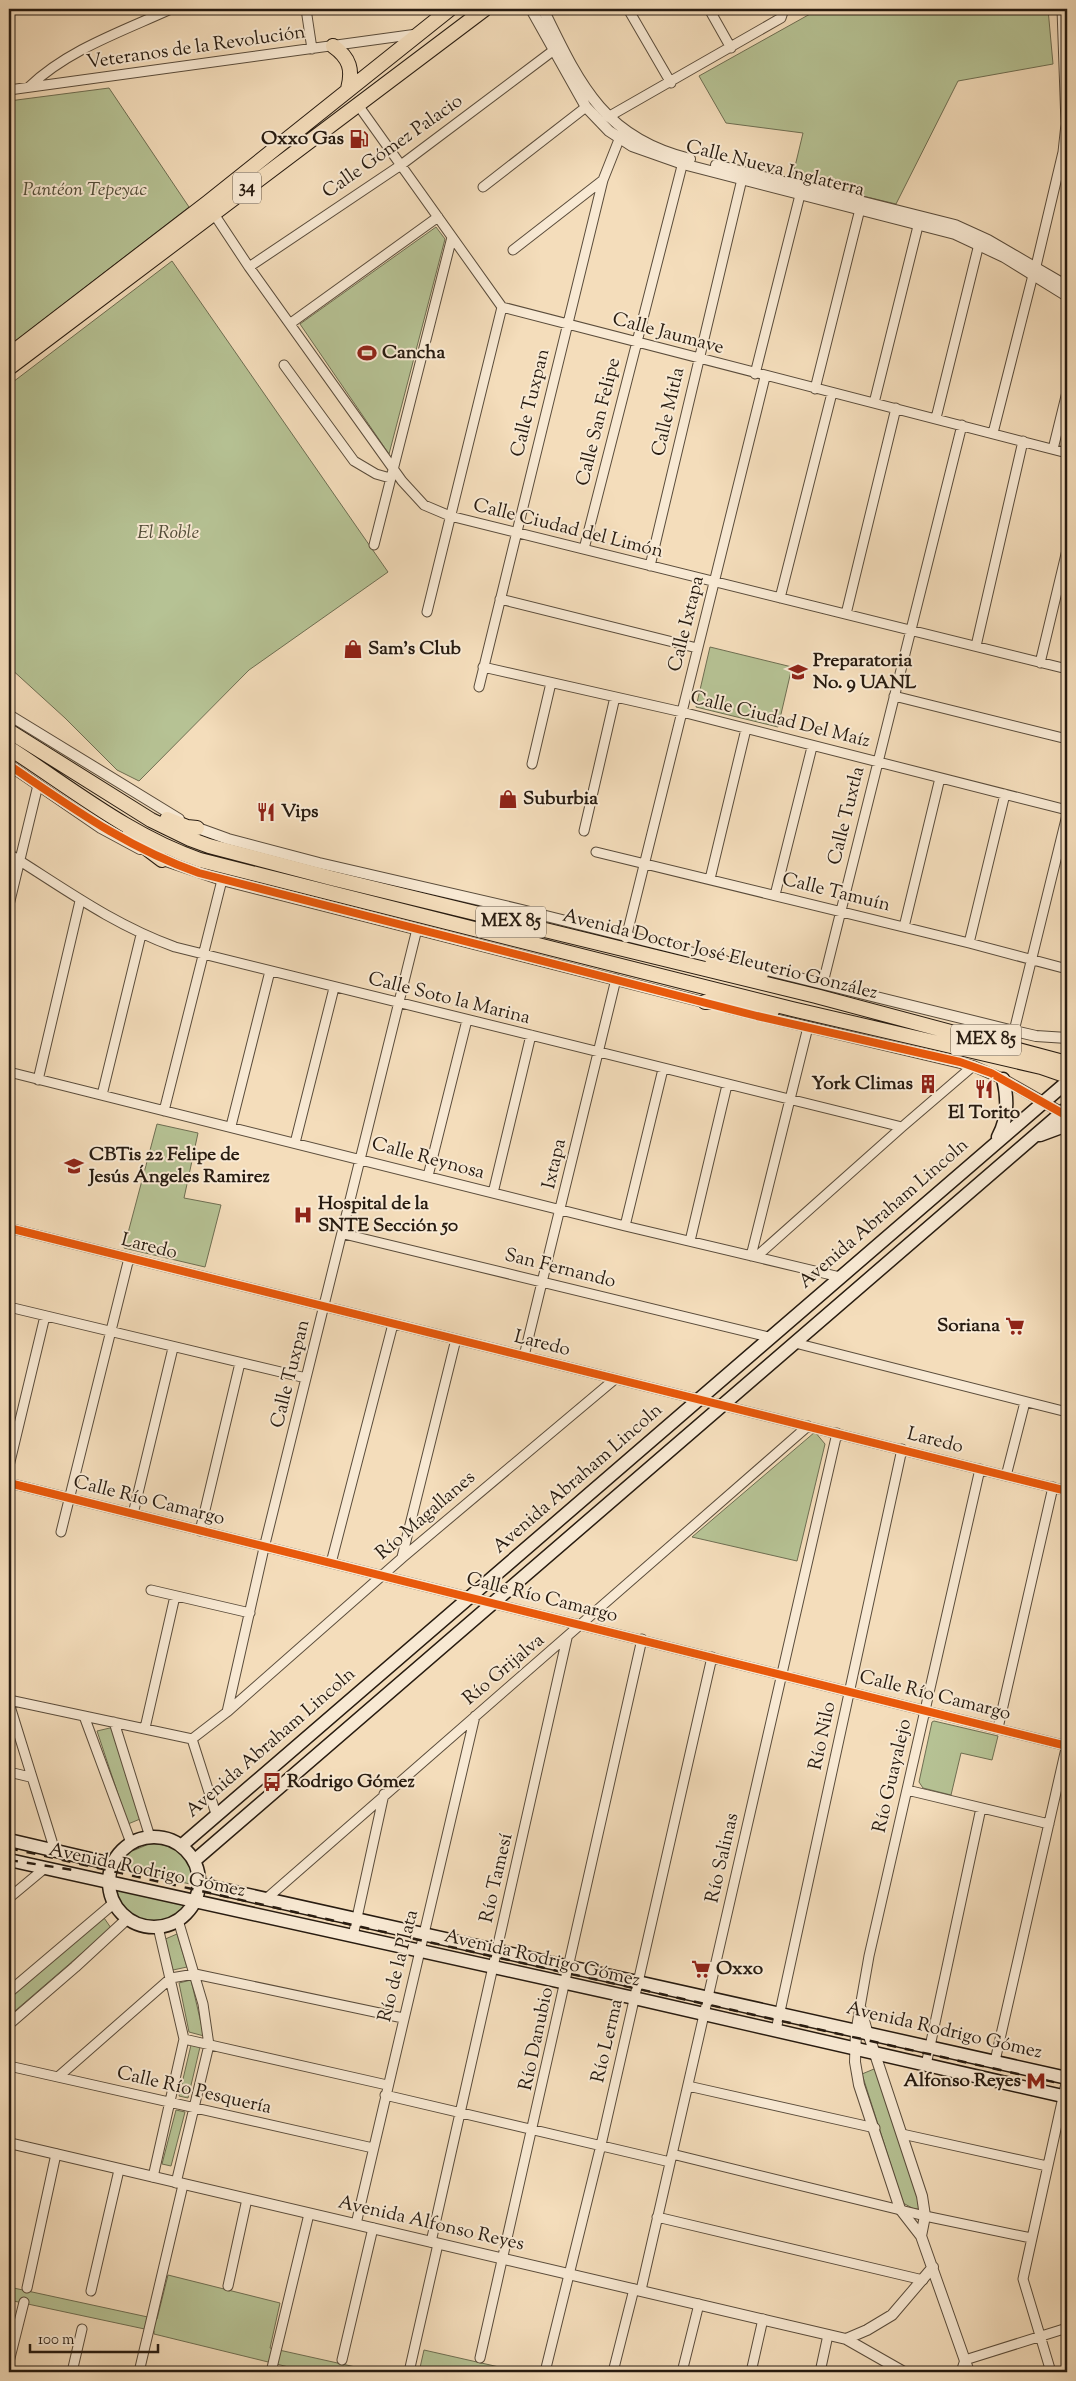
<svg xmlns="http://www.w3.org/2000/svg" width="1076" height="2381" viewBox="0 0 1076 2381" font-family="'Sorts Mill Goudy',serif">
	<rect width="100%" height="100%" fill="#f4ddbb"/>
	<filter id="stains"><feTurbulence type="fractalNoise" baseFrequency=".004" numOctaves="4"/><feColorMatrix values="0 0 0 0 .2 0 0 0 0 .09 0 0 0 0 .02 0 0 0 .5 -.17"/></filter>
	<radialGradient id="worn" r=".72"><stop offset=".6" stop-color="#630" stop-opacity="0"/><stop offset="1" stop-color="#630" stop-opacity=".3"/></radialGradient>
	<path fill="#b6c294" stroke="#6e6e52" d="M819,9H1048L1053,64L958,81L896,204L792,179L803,133L726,123L699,76Z
		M109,88L189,207L9,346V101Z
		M436,227L445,239L389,454L300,324Z
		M172,261L388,572L249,670L139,781L117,770L65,718L9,667V385Z
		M710,647L792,667L778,727L696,707Z
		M157,1124L198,1133L184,1198L221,1205L205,1267L124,1248Z
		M815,1432L825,1444L797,1561L692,1537Z
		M934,1721L998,1736L992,1760L961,1753L951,1795L923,1788L919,1782L932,1722Z
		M114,1727L145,1817L128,1824L97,1731Z
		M149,1844C176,1843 194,1857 195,1885L115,1868L130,1852Z
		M113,1888L186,1904C166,1937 119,1924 113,1888Z
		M102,1915L111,1928L9,2016V1995Z
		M177,1934L187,1967L173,1970L163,1940Z
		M191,1980L204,2036L189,2032L179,1983Z
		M191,2045L200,2047L188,2098L179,2096Z
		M874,2069L880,2072L922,2209H914L903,2203L862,2074Z
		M176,2110L185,2112L171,2166L162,2164Z
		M168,2275L280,2303L270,2348L378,2372H309L154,2334V2331L9,2300V2287L157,2319Z
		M424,2350L521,2372H419Z"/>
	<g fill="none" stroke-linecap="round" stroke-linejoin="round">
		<g stroke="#5a4c3b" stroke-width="11">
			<path id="minor" d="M306,9L312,49
				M628,9L671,83
				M709,9L731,48
				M29,87C67,50 123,31 171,9
				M9,90L417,34
				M358,105L502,307L1067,453
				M608,117L781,18L784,9
				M483,187L586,107
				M212,211L249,267L402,481L424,505L450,516L1067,669
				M513,250L603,180
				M1036,266L1063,152L1066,124L1062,9
				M249,267L401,165L554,50
				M291,323L438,217
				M284,365L354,461L376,474L390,478
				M755,374L802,187
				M815,389L860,209
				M874,403L920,218
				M936,418L979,244
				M993,433L1033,275
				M1053,449L1067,392
				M374,545L452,237
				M584,549L684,158
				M650,566L742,179
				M780,598L832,393
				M500,599L697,648
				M427,612L502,307
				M846,614L896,408
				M976,646L1023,441
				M1040,663L1067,550
				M483,667L682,712L1067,810
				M479,687L603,180L622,132
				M894,696L1067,739
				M532,764L551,683
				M584,831L615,697
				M596,852L969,943L1067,969
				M9,854C65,889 112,924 175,947L902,1127
				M710,879L746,729
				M775,895L812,747
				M9,905L38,785
				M904,927L940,778
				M626,938L765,377
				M969,943L1005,794
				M823,983L962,425
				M1014,1031L1067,815
				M9,1072L625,1226L840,1277
				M38,1080L80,901
				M102,1095L141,935
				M164,1111L222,880
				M231,1126L270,971
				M295,1143L334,988
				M428,1176L467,1020
				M493,1193L531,1035
				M625,1226L663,1069
				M9,1228L1067,1491
				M344,1234L769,1337
				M690,1241L727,1085
				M751,1256L808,1027
				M756,1257L902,1127L973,1066
				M9,1307L306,1378
				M795,1343L1067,1412
				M524,1356L616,979
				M9,1466L45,1316
				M1006,1476L1025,1402
				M9,1483L1067,1746
				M133,1514L173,1348
				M200,1531L240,1363
				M61,1532L129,1258
				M402,1557L456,1339
				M331,1563L393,1324
				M151,1590L250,1613
				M9,1700L192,1739
				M9,1703L55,1851
				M227,1712L264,1548L417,929
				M84,1716L131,1843
				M114,1722L150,1837
				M145,1728L175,1596
				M998,1728L1053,1487
				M192,1739L227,1712L402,1558L615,1379
				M192,1739L216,1814
				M9,1772L30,1777
				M907,1790L1049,1824
				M9,1898L45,1868
				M266,1899L808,1426
				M353,1936L384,1794
				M861,2008L868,2033
				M776,2030L902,1449
				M856,2030L869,1956L980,1469
				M184,2039L387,2085
				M995,2061L1067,1744
				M926,2065L981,1808
				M9,2066L373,2148
				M58,2077L171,1978L195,1974L403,2018
				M688,2086L875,2128
				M385,2095L670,2162
				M902,2134L1047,2166
				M672,2154L925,2216L1031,2238
				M153,2177L184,2039L158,1927
				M176,2183L209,2045L203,2004L178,1920
				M657,2217L923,2280
				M356,2224L475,1716
				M431,2242L567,1638
				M228,2286L247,2199
				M27,2288L56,2154
				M641,2290L837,1433
				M91,2291L119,2170
				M480,2358L642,1639
				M342,2360L373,2228
				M9,2362L24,2302
				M72,2372L82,2329
				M139,2372L183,2185
				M271,2372L309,2214
				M409,2372L438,2244
				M545,2372L601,2145L712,1657
				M613,2372L634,2289
				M682,2372L699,2304
				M751,2372L763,2319
				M820,2372L828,2335
				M961,2372L965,2360L1067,2328
				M1051,2372L1023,2279L1067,2079"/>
		</g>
		<g stroke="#5a4c3b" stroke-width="12">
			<path id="tertiary" d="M531,9L586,107L609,131L632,146L683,164L955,234L1004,257L1067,296
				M543,9C579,83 603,138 690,159
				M716,165L955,225L988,240L1067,286
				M9,715L179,819
				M9,765L101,828L140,849
				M192,826L228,839L319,863L522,910L718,959
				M157,858L222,880L711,1004
				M754,967L1014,1031L1036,1036L1067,1038
				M728,1008L973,1066L1003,1079L1066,1115
				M9,1992L114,1903
				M9,2024L75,1967L127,1919
				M856,2030L855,2062L859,2085L900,2209L921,2236L969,2372
				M868,2033L922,2196L925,2216L921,2236
				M9,2143L846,2339L904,2372
				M846,2339L867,2330L892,2315L933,2267"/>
		</g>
		<g stroke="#271b10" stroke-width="15">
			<path id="secondary" d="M1040,1135L1067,1125
				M998,1137C1008,1119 1008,1099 1003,1079
				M109 1882a45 45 0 1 1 90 0a45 45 0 1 1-90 0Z
				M9,1840L112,1864
				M181,1846L1067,1082
				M9,1860L634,1998L1067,2097
				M194,1861L1067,1108
				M199,1884L1067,2078"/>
		</g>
		<g stroke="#271b10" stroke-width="16">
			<path id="primary" d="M333,46C350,58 353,70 348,89
				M9,355L207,203L450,9
				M9,368L485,9"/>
		</g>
		<g stroke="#271b10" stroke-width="16">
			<path id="trunk" d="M9,731L151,820L190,839L209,846L331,878L816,996L1067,1063
				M9,748C71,788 130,836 200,860L792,1009L1041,1067L1067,1076
				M167,819L187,827L197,828
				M129,835L162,860
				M711,957L729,965L761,974
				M705,1002L720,1000L772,1011"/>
		</g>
		<use href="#minor" stroke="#f8e9d3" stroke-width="9"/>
		<use href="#tertiary" stroke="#f8e9d3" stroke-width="10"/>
		<use href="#secondary" stroke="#f8e9d3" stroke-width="12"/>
		<use href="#primary" stroke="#f4ddbb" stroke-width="14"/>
		<use href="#trunk" stroke="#f4ddbb" stroke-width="14"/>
		<path stroke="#271b10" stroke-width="2.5" stroke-dasharray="9 9" stroke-linecap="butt" d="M9,1848L1067,2085
			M9,1860L80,1871"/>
		<g stroke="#f8e9d3" stroke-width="11">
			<path id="cycleway" d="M9,765C71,807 127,848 199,873L757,1016L960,1062L991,1073L1067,1116
				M9,1228L1067,1491
				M9,1483L1067,1746"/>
		</g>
		<use href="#cycleway" stroke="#e8590c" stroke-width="8"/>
	</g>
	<defs>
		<g id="fuel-bare" transform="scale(1.5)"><path d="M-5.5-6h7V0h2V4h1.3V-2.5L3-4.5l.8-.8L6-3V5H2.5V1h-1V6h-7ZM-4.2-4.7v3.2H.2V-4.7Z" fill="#8f2418" stroke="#f8e9d3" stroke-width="2.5" paint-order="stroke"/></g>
		<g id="stadium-bare" transform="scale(1.5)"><path d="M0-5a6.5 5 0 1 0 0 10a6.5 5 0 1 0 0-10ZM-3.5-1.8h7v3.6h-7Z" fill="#8f2418" stroke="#f8e9d3" stroke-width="2.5" paint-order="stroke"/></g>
		<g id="shop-bare" transform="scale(1.5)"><path d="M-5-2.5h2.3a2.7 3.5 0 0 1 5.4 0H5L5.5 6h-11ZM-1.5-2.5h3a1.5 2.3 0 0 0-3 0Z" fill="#8f2418" stroke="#f8e9d3" stroke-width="2.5" paint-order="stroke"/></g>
		<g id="university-bare" transform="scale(1.5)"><path d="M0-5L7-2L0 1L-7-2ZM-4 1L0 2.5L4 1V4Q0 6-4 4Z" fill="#8f2418" stroke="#f8e9d3" stroke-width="2.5" paint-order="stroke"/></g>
		<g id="restaurant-bare" transform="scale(1.5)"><path d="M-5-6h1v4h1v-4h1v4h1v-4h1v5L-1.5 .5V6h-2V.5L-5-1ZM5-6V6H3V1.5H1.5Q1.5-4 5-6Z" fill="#8f2418" stroke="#f8e9d3" stroke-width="2.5" paint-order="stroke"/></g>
		<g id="building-bare" transform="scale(1.5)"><path d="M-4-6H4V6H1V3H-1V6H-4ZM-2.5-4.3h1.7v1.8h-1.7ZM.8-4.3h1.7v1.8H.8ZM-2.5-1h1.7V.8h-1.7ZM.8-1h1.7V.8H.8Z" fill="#8f2418" stroke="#f8e9d3" stroke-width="2.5" paint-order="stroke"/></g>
		<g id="hospital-bare" transform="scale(1.5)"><path d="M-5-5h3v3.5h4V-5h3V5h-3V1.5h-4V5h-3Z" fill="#8f2418" stroke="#f8e9d3" stroke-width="2.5" paint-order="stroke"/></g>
		<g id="supermarket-bare" transform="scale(1.5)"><path d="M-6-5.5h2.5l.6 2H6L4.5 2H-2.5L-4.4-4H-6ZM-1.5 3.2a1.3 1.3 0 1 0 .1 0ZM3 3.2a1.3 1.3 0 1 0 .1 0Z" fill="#8f2418" stroke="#f8e9d3" stroke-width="2.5" paint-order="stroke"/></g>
		<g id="bus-bare" transform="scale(1.5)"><path d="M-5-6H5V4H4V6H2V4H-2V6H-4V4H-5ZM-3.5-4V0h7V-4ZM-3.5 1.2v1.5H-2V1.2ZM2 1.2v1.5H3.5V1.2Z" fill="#8f2418" stroke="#f8e9d3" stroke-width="2.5" paint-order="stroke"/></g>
		<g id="metro-bare" transform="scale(1.5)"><path d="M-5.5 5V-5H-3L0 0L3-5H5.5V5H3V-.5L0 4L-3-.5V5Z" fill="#8f2418" stroke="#f8e9d3" stroke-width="2.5" paint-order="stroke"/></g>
	</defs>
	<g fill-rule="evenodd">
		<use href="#fuel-bare" x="359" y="139"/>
		<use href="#stadium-bare" x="367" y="353"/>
		<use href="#shop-bare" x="353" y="649"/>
		<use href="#university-bare" x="798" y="672"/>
		<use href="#shop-bare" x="508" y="799"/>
		<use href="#restaurant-bare" x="266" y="812"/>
		<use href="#building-bare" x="928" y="1084"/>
		<use href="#restaurant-bare" x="984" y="1089"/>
		<use href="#university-bare" x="74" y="1166"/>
		<use href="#hospital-bare" x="303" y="1215"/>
		<use href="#supermarket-bare" x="1015" y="1326"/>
		<use href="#bus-bare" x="272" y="1782"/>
		<use href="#supermarket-bare" x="701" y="1969"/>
		<use href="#metro-bare" x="1036" y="2081"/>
	</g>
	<g text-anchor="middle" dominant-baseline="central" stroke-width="4" stroke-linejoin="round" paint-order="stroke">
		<g fill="#f8e9d3" stroke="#66594a" stroke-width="1">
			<rect x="233" y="172.5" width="28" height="31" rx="4"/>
			<rect x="476" y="906.5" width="70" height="31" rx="4"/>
			<rect x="951" y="1024.5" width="70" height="31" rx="4"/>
		</g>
		<g font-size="18" font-weight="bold" fill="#271b10">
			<text x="247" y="188">34</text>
			<text x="511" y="922">MEX 85</text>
			<text x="986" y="1040">MEX 85</text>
		</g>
		<g font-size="19" fill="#271b10" stroke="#f8e9d3">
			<text transform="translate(196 48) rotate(-8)">Veteranos de la Revolución</text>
			<text transform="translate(393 147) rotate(-35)">Calle Gómez Palacio</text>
			<text transform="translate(775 169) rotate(14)">Calle Nueva Inglaterra</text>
			<text transform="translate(668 334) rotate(15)">Calle Jaumave</text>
			<text transform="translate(531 403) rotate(-76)">Calle Tuxpan</text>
			<text transform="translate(669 412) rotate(-77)">Calle Mitla</text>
			<text transform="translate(599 422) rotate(-76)">Calle San Felipe</text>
			<text transform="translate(568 529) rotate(14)">Calle Ciudad del Limón</text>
			<text transform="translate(687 624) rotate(-76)">Calle Ixtapa</text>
			<text transform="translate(780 720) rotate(14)">Calle Ciudad Del Maíz</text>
			<text transform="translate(847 816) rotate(-76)">Calle Tuxtla</text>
			<text transform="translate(836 893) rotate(14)">Calle Tamuín</text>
			<text transform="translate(720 955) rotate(14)">Avenida Doctor José Eleuterio González</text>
			<text transform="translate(449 999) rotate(14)">Calle Soto la Marina</text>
			<text transform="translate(428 1159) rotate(15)">Calle Reynosa</text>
			<text transform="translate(555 1164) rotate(-77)">Ixtapa</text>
			<text transform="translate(884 1214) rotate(-41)">Avenida Abraham Lincoln</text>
			<text transform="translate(149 1247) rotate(14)">Laredo</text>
			<text transform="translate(560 1269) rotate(14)">San Fernando</text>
			<text transform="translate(542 1344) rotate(14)">Laredo</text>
			<text transform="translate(291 1374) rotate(-76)">Calle Tuxpan</text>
			<text transform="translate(935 1441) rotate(14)">Laredo</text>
			<text transform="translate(578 1479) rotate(-41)">Avenida Abraham Lincoln</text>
			<text transform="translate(149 1501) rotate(14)">Calle Río Camargo</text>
			<text transform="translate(426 1516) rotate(-41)">Río Magallanes</text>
			<text transform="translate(542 1598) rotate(14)">Calle Río Camargo</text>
			<text transform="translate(504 1670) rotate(-40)">Río Grijalva</text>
			<text transform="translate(935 1696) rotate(14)">Calle Río Camargo</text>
			<text transform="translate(823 1736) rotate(-78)">Río Nilo</text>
			<text transform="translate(271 1743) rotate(-41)">Avenida Abraham Lincoln</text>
			<text transform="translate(893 1776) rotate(-77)">Río Guayalejo</text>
			<text transform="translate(723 1858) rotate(-77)">Río Salinas</text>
			<text transform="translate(147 1871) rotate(12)">Avenida Rodrigo Gómez</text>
			<text transform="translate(497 1878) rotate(-77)">Río Tamesí</text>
			<text transform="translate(542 1959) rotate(13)">Avenida Rodrigo Gómez</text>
			<text transform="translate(399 1966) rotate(-76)">Río de la Plata</text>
			<text transform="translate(944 2031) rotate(13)">Avenida Rodrigo Gómez</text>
			<text transform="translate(537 2039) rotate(-78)">Río Danubio</text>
			<text transform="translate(608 2041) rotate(-77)">Río Lerma</text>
			<text transform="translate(194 2091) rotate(13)">Calle Río Pesquería</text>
			<text transform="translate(431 2224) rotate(13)">Avenida Alfonso Reyes</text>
		</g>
		<g font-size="19" font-weight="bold" fill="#271b10" stroke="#f8e9d3" text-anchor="start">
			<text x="344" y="139" text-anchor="end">Oxxo Gas</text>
			<text x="382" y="353">Cancha</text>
			<text x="368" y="649">Sam's Club</text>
			<text x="813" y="661">Preparatoria<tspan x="813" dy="22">No. 9 UANL</tspan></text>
			<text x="523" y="799">Suburbia</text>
			<text x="281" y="812">Vips</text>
			<text x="913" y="1084" text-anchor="end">York Climas</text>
			<text x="984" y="1113" text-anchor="middle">El Torito</text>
			<text x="89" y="1155">CBTis 22 Felipe de<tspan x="89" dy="22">Jesús Ángeles Ramirez</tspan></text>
			<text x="318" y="1204">Hospital de la<tspan x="318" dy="22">SNTE Sección 50</tspan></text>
			<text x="1000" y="1326" text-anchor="end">Soriana</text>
			<text x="287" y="1782">Rodrigo Gómez</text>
			<text x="716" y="1969">Oxxo</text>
			<text x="1021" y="2081" text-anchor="end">Alfonso Reyes</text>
		</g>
		<g font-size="19" font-style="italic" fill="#524d38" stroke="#f8e9d3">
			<text x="85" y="190">Pantéon Tepeyac</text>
			<text x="168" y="533">El Roble</text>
		</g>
	</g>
	<rect width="1076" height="2381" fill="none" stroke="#f4ddbb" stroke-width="30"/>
	<rect x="10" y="10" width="1056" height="2361" fill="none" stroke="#271b10" stroke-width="2.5"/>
	<rect x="15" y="15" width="1046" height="2351" fill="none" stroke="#271b10"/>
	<path d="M30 2344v8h128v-8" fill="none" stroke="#271b10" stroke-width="2.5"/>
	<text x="38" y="2344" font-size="15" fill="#271b10" stroke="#f8e9d3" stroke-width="4" paint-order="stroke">100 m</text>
	<rect width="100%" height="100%" filter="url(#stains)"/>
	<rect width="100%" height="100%" fill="url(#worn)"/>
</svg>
